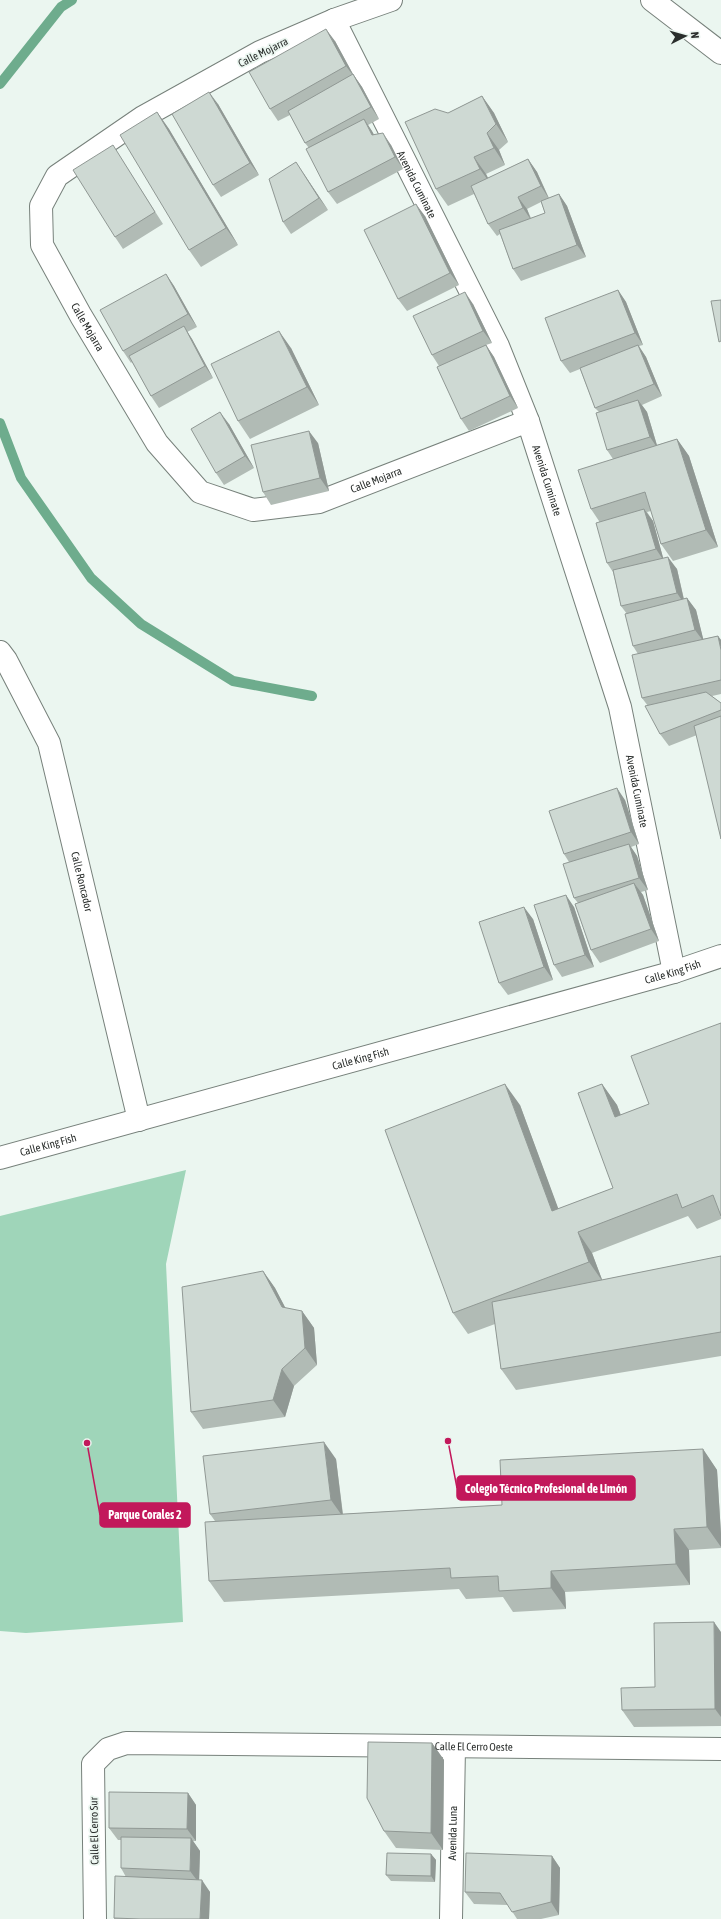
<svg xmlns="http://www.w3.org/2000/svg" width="721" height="1919" viewBox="0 0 721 1919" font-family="'Asap Condensed',sans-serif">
	<rect width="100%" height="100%" fill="#ebf6f0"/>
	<path fill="#9fd5b9" d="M186,1170L166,1264L183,1622L26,1633L0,1631V1216Z"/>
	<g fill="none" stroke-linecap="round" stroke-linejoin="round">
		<path stroke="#6eac8d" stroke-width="10" d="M0,84L61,7L72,0
			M0,423L21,478L91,578L141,624L233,681L312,696"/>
		<g stroke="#77817b" stroke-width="24">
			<g id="minor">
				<path id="s1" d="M391,0L334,20L260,52L143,117L57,176L41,206L42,245L81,316L157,443L200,492L253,510L319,502L528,421"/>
				<path d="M652,0L721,53"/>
				<path id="s2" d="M334,20L498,346L528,421L620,707L674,972"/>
				<path id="s3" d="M0,652L6,660L49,743L139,1120"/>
				<path id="s4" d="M0,1158L674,972L721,956"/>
				<path id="s5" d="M95,1919L93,1764L108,1749L126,1743L721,1749"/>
				<path id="s6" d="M451,1919L454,1747"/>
			</g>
		</g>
		<use href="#minor" stroke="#fff" stroke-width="22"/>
	</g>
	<path fill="#b1bbb5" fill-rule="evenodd" d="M335,41L353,74L362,87L379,119L368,125L374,135L391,145L403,169L337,204L328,192L309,148L305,143L290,115L278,121L270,109Z
		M482,96L494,113L508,142L499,150L505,165L486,174L488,178L528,159L537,172L549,198L559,194L567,206L586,257L521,281L513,269L500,234L497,236L488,224L474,194L448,206L436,189L448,113ZM541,202L545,213L531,218L527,209Z
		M218,104L259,175L221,197L213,185Z
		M157,112L169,129L238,245L201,267L189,250Z
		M121,158L163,224L123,249L115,237Z
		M304,174L328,210L291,234L283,222Z
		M425,216L459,285L407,311L398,299Z
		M166,274L174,286L197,327L187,332L192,339L213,378L159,408L151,396L132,362L131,363L123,351Z
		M618,290L626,302L643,345L639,346L646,357L662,396L642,405L647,412L657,445L677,439L689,456L718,547L673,561L661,544L651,511L647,512L653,521L663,558L677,569L684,599L687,598L696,610L703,639L718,636L721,640V694L712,696L721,703V839L697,735L669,746L660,734L648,706L642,698L638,654L633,646L627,614L621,606L613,572L607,563L599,521L591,509L613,459L607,450L599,412L595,408L580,369L570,373L561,361Z
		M473,304L492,343L486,345L494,357L518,408L469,431L461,419L439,366L432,355Z
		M291,348L319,405L250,439L238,421Z
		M229,424L254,468L224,485L216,473Z
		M318,443L329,491L271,505L263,492Z
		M625,800L639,844L631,847L637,856L648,890L641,892L643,895L659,941L600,963L591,950L578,903L574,898L569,862L564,854Z
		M574,907L594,967L562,977L554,965Z
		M533,919L553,980L508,995L499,983Z
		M721,1023V1219L697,1229L688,1216L592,1253L602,1280L721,1256V1356L516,1390L501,1369L495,1324L468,1334L453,1313L520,1105L558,1209L613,1188L602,1084L617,1105L621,1115L649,1104Z
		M263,1271L275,1288L285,1308L302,1311L314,1328L317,1365L294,1386L285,1417L203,1429L191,1412Z
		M703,1449L717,1470L721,1534V1548L689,1550L690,1585L565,1592L566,1609L513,1612L503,1597L466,1599L459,1589L224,1602L209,1581L215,1521L210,1514L336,1459L343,1514L502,1505Z
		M721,1632V1726L634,1727L622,1710L655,1687Z
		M432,1743L444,1760L443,1850L396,1848L384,1831Z
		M188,1793L196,1805V1841H193L200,1851L199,1880L210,1892L209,1919H114V1918L126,1877L121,1868V1840H118L109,1828Z
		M431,1854L436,1860L435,1882L391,1881L386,1875Z
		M552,1856L560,1868L559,1915L541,1919H517L508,1905L474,1904L465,1892Z"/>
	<path fill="#909894" d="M326,29L335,41L355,78L346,66Z
		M353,74L362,87L379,119L371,107Z
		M209,92L218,104L259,175L250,163Z
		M482,96L494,113L508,142L496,124Z
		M157,112L169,129L238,245L226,228Z
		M364,119L372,131L381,148L372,135Z
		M383,133L391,145L403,169L395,157Z
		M487,133L499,150L505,165L494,148Z
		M474,157L486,174L492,186L480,169Z
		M528,159L537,172L549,199L541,186Z
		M296,162L328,210L319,198Z
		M559,194L567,206L586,257L577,245Z
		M518,197L527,209L531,220L523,208Z
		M416,204L425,216L459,285L450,273Z
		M166,274L174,286L197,327L188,314Z
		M618,290L626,302L643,345L635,333Z
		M465,292L473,304L492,343L483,331Z
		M184,326L192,339L213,378L205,366Z
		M279,331L291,348L319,405L307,387Z
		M486,345L494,357L518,408L510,396Z
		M638,345L646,357L662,396L654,384Z
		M638,400L647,412L658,449L650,437Z
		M220,412L229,424L254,468L245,456Z
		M309,431L318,443L329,491L320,478Z
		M677,439L689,456L718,547L706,530Z
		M644,509L653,521L664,561L656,549Z
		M668,557L677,569L685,605L677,593Z
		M687,598L696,610L704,642L695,630Z
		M718,636L721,640V650Z
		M617,788L625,800L639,844L631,832Z
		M629,844L637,856L648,890L639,878Z
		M634,883L643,895L659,941L651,929Z
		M566,895L574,907L594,967L585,955Z
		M524,907L533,919L553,980L544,967Z
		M505,1084L520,1105L567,1232L552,1211Z
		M602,1084L617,1105L629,1138L615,1117Z
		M578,1232L592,1253L603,1282L589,1262Z
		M263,1271L275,1288L294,1324L282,1307Z
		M302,1311L314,1328L317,1365L305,1348Z
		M282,1369L294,1386L285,1417L273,1400Z
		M324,1442L336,1459L343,1517L331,1500Z
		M703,1449L717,1470L721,1534V1547L707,1527Z
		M674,1529L689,1550L690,1585L676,1564Z
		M551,1571L565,1592L566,1609L551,1588Z
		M714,1622L721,1632V1717L715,1709Z
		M432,1743L444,1760L443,1850L431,1833Z
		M188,1793L196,1805V1841L187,1829Z
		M191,1838L200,1851L199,1883L190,1871Z
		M431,1854L436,1860L435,1882L431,1876Z
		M552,1856L560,1868L559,1915L551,1902Z
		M202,1880L210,1892L209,1919H200Z"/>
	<path fill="#ced9d3" stroke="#909894" d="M326,29L346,66L270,109L249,72Z
		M353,74L371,107L305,143L288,111Z
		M209,92L250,163L213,185L172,114Z
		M482,96L496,124L487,133L494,148L474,157L480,169L436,189L405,122L435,109L448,113Z
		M157,112L226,228L189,250L120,135Z
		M364,119L372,135L383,133L395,157L328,192L306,149Z
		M113,145L155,212L115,237L73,170Z
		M528,159L541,186L518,197L523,208L488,224L471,186Z
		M296,162L319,198L283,222L269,179Z
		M559,194L577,245L513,269L499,230L545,213L541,201Z
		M416,204L450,273L398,299L364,230Z
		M166,274L188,314L123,351L100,310Z
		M618,290L635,333L561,361L545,318Z
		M465,292L483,331L432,355L413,316Z
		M721,300V341L719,342L711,301Z
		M184,326L205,366L151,396L129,356Z
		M279,331L307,387L238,421L211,364Z
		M486,345L510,396L461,419L437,367Z
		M638,345L654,384L595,408L580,368Z
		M638,400L650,437L607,450L596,413Z
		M220,412L245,456L216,473L191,429Z
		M309,431L320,478L263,492L251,445Z
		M677,439L706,530L661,544L645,492L591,509L578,470Z
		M644,509L656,549L607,563L596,523Z
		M668,557L677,593L621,606L613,570Z
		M687,598L695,630L633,646L625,614Z
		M718,636L721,650V680L642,698L632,655Z
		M706,692L721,703V710L660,734L645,706Z
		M721,716V839L694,726Z
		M617,788L631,832L564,854L549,811Z
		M629,844L639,878L574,898L563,864Z
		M634,883L651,929L591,950L575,904Z
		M566,895L585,955L554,965L534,905Z
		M524,907L544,967L499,983L479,922Z
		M721,1023V1216L713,1195L682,1208L677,1194L578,1232L589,1262L453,1313L385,1130L505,1084L552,1211L613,1188L578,1093L602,1084L615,1117L649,1104L631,1056Z
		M721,1256V1332L501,1369L492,1302Z
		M263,1271L282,1307L302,1311L305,1348L282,1369L273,1400L191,1412L182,1287Z
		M324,1442L331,1500L210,1514L203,1456Z
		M703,1449L707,1527L674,1529L676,1564L551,1571V1588L499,1591L498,1576L451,1578L450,1568L209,1581L205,1522L502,1505L500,1460Z
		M714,1622L715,1709L622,1710L621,1688L655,1687L654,1623Z
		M368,1742L432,1743L431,1833L384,1831L367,1798Z
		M109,1792L188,1793L187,1829L109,1828Z
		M121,1837L191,1838L190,1871L121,1868Z
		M387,1853L431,1854V1876L386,1875Z
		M466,1853L552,1856L551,1902L512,1912L500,1893L465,1892Z
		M115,1876L202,1880L200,1919H140L114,1918Z"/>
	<g text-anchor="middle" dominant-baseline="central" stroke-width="3.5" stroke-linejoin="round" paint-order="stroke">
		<g font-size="11" fill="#2a2e2c" stroke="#ebf6f0">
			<text transform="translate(263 52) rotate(-26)">Calle Mojarra</text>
			<text stroke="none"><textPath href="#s2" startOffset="184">Avenida Cuminate</textPath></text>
			<text stroke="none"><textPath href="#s1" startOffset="546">Calle Mojarra</textPath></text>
			<text stroke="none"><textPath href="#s1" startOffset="930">Calle Mojarra</textPath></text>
			<text stroke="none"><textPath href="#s2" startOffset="508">Avenida Cuminate</textPath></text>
			<text stroke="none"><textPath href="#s2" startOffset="832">Avenida Cuminate</textPath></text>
			<text stroke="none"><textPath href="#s3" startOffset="246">Calle Roncador</textPath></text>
			<text stroke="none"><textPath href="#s4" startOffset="698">Calle King Fish</textPath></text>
			<text stroke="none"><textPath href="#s4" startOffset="374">Calle King Fish</textPath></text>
			<text stroke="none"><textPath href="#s4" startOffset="50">Calle King Fish</textPath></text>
			<text stroke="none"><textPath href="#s5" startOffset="543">Calle El Cerro Oeste</textPath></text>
			<text transform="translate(94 1831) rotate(-91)">Calle El Cerro Sur</text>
			<text stroke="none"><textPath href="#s6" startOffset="86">Avenida Luna</textPath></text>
		</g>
	</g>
	<path fill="none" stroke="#c2185b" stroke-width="1.5" d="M448 1441L457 1488M87 1443L100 1515"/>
	<g fill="#c2185b" stroke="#ebf6f0" stroke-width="1.5">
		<circle cx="448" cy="1441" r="4"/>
		<circle cx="87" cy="1443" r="4"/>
	</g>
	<g fill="#c2185b" stroke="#c2185b" stroke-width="1.5">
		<rect x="457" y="1476" width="178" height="24" rx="4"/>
		<rect x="100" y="1503" width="90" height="24" rx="4"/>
	</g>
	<g font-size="12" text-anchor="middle" font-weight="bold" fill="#fff">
		<text x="546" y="1493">Colegio Técnico Profesional de Limón</text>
		<text x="145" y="1519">Parque Corales 2</text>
	</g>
	<g transform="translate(685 36) rotate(84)" stroke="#ebf6f0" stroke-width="3" paint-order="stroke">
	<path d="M0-3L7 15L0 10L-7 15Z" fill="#2a2e2c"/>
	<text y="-6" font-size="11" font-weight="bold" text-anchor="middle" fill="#2a2e2c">N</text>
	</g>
</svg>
